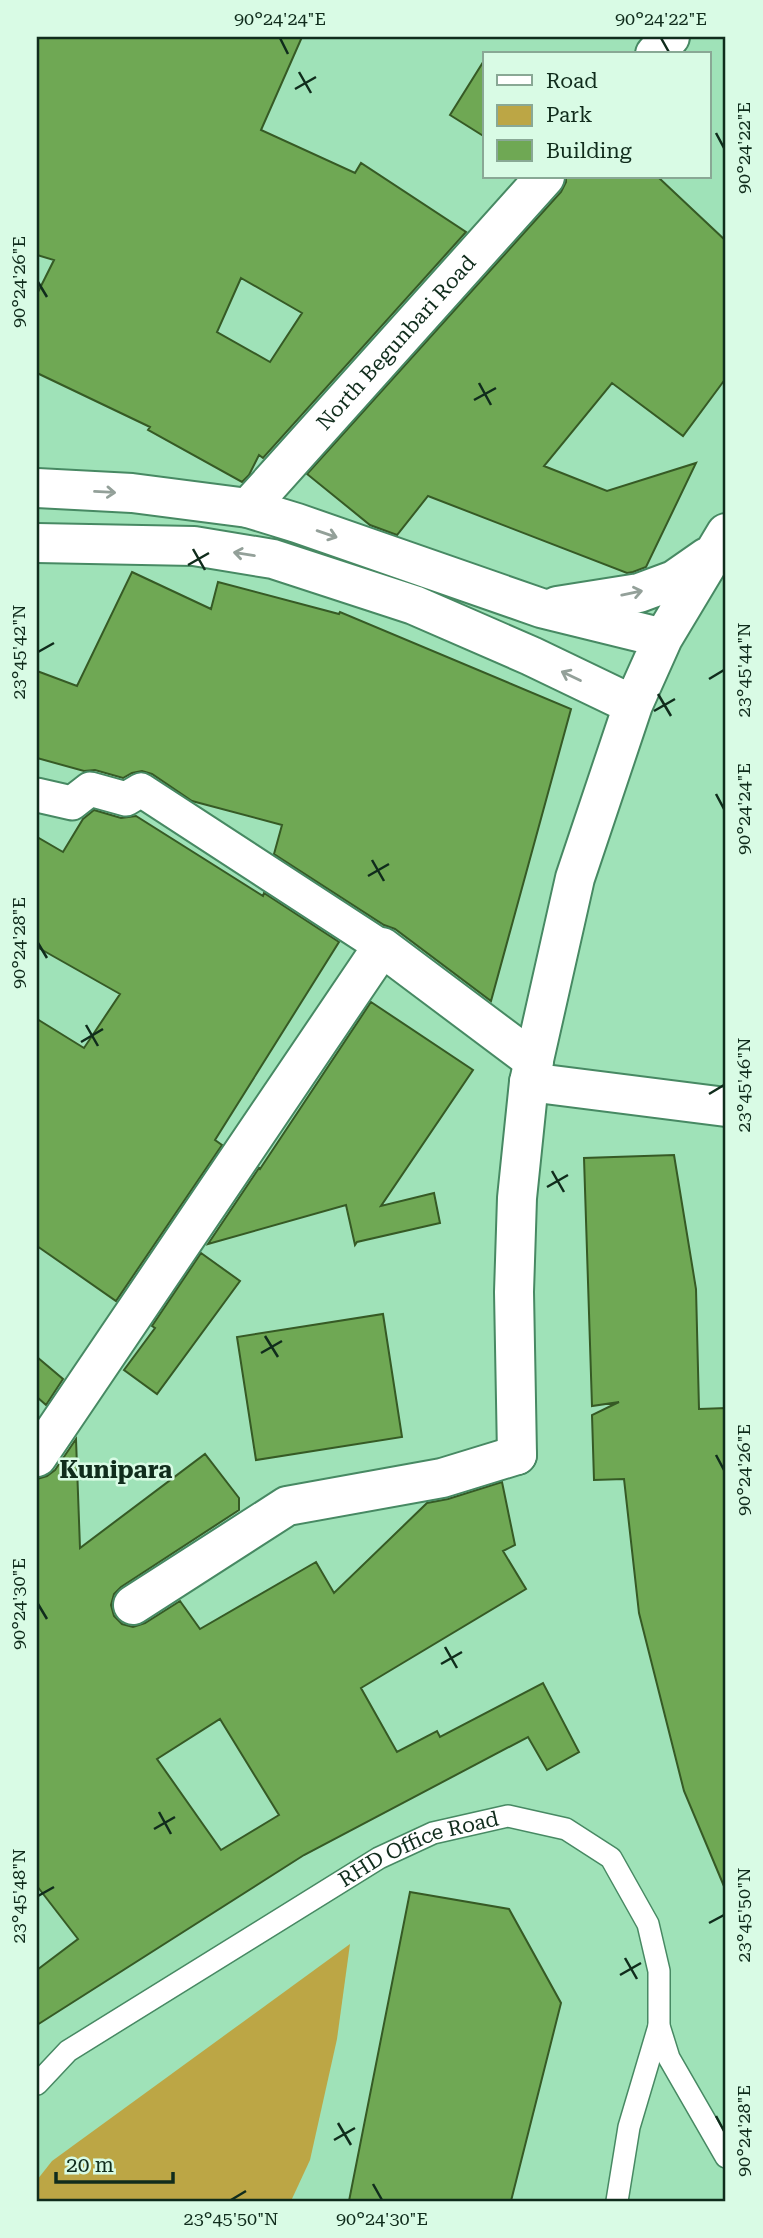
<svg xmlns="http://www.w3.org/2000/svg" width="763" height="2238" viewBox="0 0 763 2238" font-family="'Roboto Serif',serif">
	<rect width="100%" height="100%" fill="#9fe2b8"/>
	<path fill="#bca645" d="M350,1944L337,2039L310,2160L291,2201H37V2180L52,2161Z"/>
	<path fill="#6fa854" stroke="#365a25" stroke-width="2" fill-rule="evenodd" d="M37,37H302L261,130L355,173L361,163L466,232L263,458L259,455L249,475L242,482L148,430L150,427L37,373V294L54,260L37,255ZM241,278L302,313L270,362L217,332Z
		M485,59V137L450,115Z
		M566,177H658L726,241V378L683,436L612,383L544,466L607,491L696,463L646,567L633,572L627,573L428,496L397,535L370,525L307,474L561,192L566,182Z
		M132,572L211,609L218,582L339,614L340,612L571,709L491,1001L395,929L384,925L274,854L282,825L192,801L152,774L142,771L132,773L123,778L95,770L84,771L37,758V671L77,686Z
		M94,810L121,818L136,816L263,896L264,893L339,942L215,1140L222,1145L116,1301L37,1246V1019L84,1048L120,994L37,947V837L63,852L83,819Z
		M371,1002L473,1070L381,1206L434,1193L440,1223L357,1242L355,1245L346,1205L208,1244L259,1168L260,1169Z
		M674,1155L696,1289L699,1409L726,1408V1891L684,1791L639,1613L624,1479L594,1480L592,1415L619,1402L592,1406L584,1158Z
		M201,1253L240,1281L157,1394L124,1370L155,1328L152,1326Z
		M383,1314L402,1437L256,1460L237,1337Z
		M37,1357L63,1379L46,1405L37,1397Z
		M76,1439L80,1548L205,1454L239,1498V1510L121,1587L114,1594L111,1605L114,1616L122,1624L133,1627L145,1623L180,1601L200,1629L316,1562L334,1593L427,1503L448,1499L502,1482L515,1545L503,1551L526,1589L361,1688L397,1752L437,1731L440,1737L543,1683L579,1752L547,1770L528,1737L304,1855L37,2025V1970L78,1939L37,1886V1479L47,1476L55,1470ZM220,1719L279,1815L221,1850L157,1759Z
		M410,1892L509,1909L561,2003L511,2201H349Z"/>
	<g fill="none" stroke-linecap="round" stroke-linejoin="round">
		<g stroke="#478963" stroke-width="24">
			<g id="service">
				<path id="s1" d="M37,2084L68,2051L379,1858L433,1833L508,1816L566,1829L611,1858L648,1924L659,1971V2026L669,2058L726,2157"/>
				<path d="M617,2201L629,2127L659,2026"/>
			</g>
		</g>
		<g stroke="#478963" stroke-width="37">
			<path id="pedestrian" d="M37,795L72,803L90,789L126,799L141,790L382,947"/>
		</g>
		<g stroke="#478963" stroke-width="42">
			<g id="minor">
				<path d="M655,54L670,37"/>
				<path id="s2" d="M248,508L545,177"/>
				<path d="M529,1082L726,1107"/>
				<path d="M37,1457L382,947L534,1061"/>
				<path d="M133,1605L287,1506L442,1478L517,1455"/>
			</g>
		</g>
		<g stroke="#478963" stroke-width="42">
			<path id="tertiary" d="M37,488L132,493L248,508L297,523L541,608L663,638
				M37,543L194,546L273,559L414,605L531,656L633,705
				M557,606L639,593L674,580L707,557
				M517,1455L514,1292L517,1198L529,1082L575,878L633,705L663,638L726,533"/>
		</g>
		<use href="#service" stroke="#fff" stroke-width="21"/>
		<use href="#pedestrian" stroke="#fff" stroke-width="33"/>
		<use href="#minor" stroke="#fff" stroke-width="38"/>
		<use href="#tertiary" stroke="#fff" stroke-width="38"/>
	</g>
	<defs><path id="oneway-shaft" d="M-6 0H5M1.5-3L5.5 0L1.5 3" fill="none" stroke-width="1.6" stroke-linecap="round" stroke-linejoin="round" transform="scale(1.75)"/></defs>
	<g stroke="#93a099">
		<use href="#oneway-shaft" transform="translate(105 492) rotate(3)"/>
		<use href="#oneway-shaft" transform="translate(327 534) rotate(19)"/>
		<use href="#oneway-shaft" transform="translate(244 554) rotate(-171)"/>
		<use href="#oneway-shaft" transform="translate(632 593) rotate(-12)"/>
		<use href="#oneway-shaft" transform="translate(571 676) rotate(-154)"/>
	</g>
	<path fill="none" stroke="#102c1c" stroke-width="2.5" d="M280,38L288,54M661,38L670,54M299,72L311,93M295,89L316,77M716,133L724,148M38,282L47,297M479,383L491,405M474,400L496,388M193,549L205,570M188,565L209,553M38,652L54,643M709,679L724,670M658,694L671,716M654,711L675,699M716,794L724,809M372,860L384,881M368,876L389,864M38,943L47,958M86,1025L98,1046M81,1042L103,1029M709,1094L724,1085M552,1171L564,1192M547,1187L568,1175M265,1336L278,1357M261,1353L282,1341M716,1455L724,1470M38,1604L47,1619M445,1647L457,1668M441,1664L462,1652M159,1812L171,1834M154,1829L175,1817M38,1896L54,1887M709,1923L724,1915M625,1958L637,1979M620,1975L641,1963M716,2116L724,2131M338,2123L351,2145M334,2140L355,2128M373,2184L382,2200M231,2200L246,2191"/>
	<g text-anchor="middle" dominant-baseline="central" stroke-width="5" stroke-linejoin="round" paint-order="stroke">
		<g font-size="21" fill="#102c1c" stroke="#d9fbe5">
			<text stroke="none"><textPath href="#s2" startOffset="222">North Begunbari Road</textPath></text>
			<text stroke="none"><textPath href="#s1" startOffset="452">RHD Office Road</textPath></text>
		</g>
		<g font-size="24" font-weight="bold" fill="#102c1c" stroke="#d9fbe5">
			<text x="116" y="1470">Kunipara</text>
		</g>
	</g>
	<rect width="763" height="2238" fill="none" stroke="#d9fbe5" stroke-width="77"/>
	<rect x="483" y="52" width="228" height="126" fill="#d9fbe5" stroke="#89a895" stroke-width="2"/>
	<rect x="497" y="75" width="35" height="10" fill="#ffffff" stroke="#89a895" stroke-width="2"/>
	<text x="546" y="88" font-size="21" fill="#102c1c">Road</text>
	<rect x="497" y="105" width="35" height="21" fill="#bca645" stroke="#89a895" stroke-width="2"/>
	<text x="546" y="122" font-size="21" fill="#102c1c">Park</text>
	<rect x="497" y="140" width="35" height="21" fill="#6fa854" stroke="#89a895" stroke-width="2"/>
	<text x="546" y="158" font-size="21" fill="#102c1c">Building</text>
	<path d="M56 2172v10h117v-10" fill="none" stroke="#102c1c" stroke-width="3.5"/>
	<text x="66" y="2172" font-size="21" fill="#102c1c" stroke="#d9fbe5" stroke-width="5" paint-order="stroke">20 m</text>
	<rect x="38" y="38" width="686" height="2162" fill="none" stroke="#102c1c" stroke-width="2.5"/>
	<g font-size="18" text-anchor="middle" fill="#102c1c">
		<text x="280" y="25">90°24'24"E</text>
		<text x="661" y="25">90°24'22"E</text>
		<text transform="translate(744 148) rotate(-90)" y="6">90°24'22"E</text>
		<text transform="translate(19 282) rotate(-90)" y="6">90°24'26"E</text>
		<text transform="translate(19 652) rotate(-90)" y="6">23°45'42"N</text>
		<text transform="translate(744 670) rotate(-90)" y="6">23°45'44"N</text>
		<text transform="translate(744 809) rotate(-90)" y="6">90°24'24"E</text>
		<text transform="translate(19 943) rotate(-90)" y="6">90°24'28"E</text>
		<text transform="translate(744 1085) rotate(-90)" y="6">23°45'46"N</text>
		<text transform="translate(744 1470) rotate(-90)" y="6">90°24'26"E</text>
		<text transform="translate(19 1604) rotate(-90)" y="6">90°24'30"E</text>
		<text transform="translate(19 1896) rotate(-90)" y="6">23°45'48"N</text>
		<text transform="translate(744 1915) rotate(-90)" y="6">23°45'50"N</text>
		<text transform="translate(744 2131) rotate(-90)" y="6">90°24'28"E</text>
		<text x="231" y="2225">23°45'50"N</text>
		<text x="382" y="2225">90°24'30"E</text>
	</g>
</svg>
